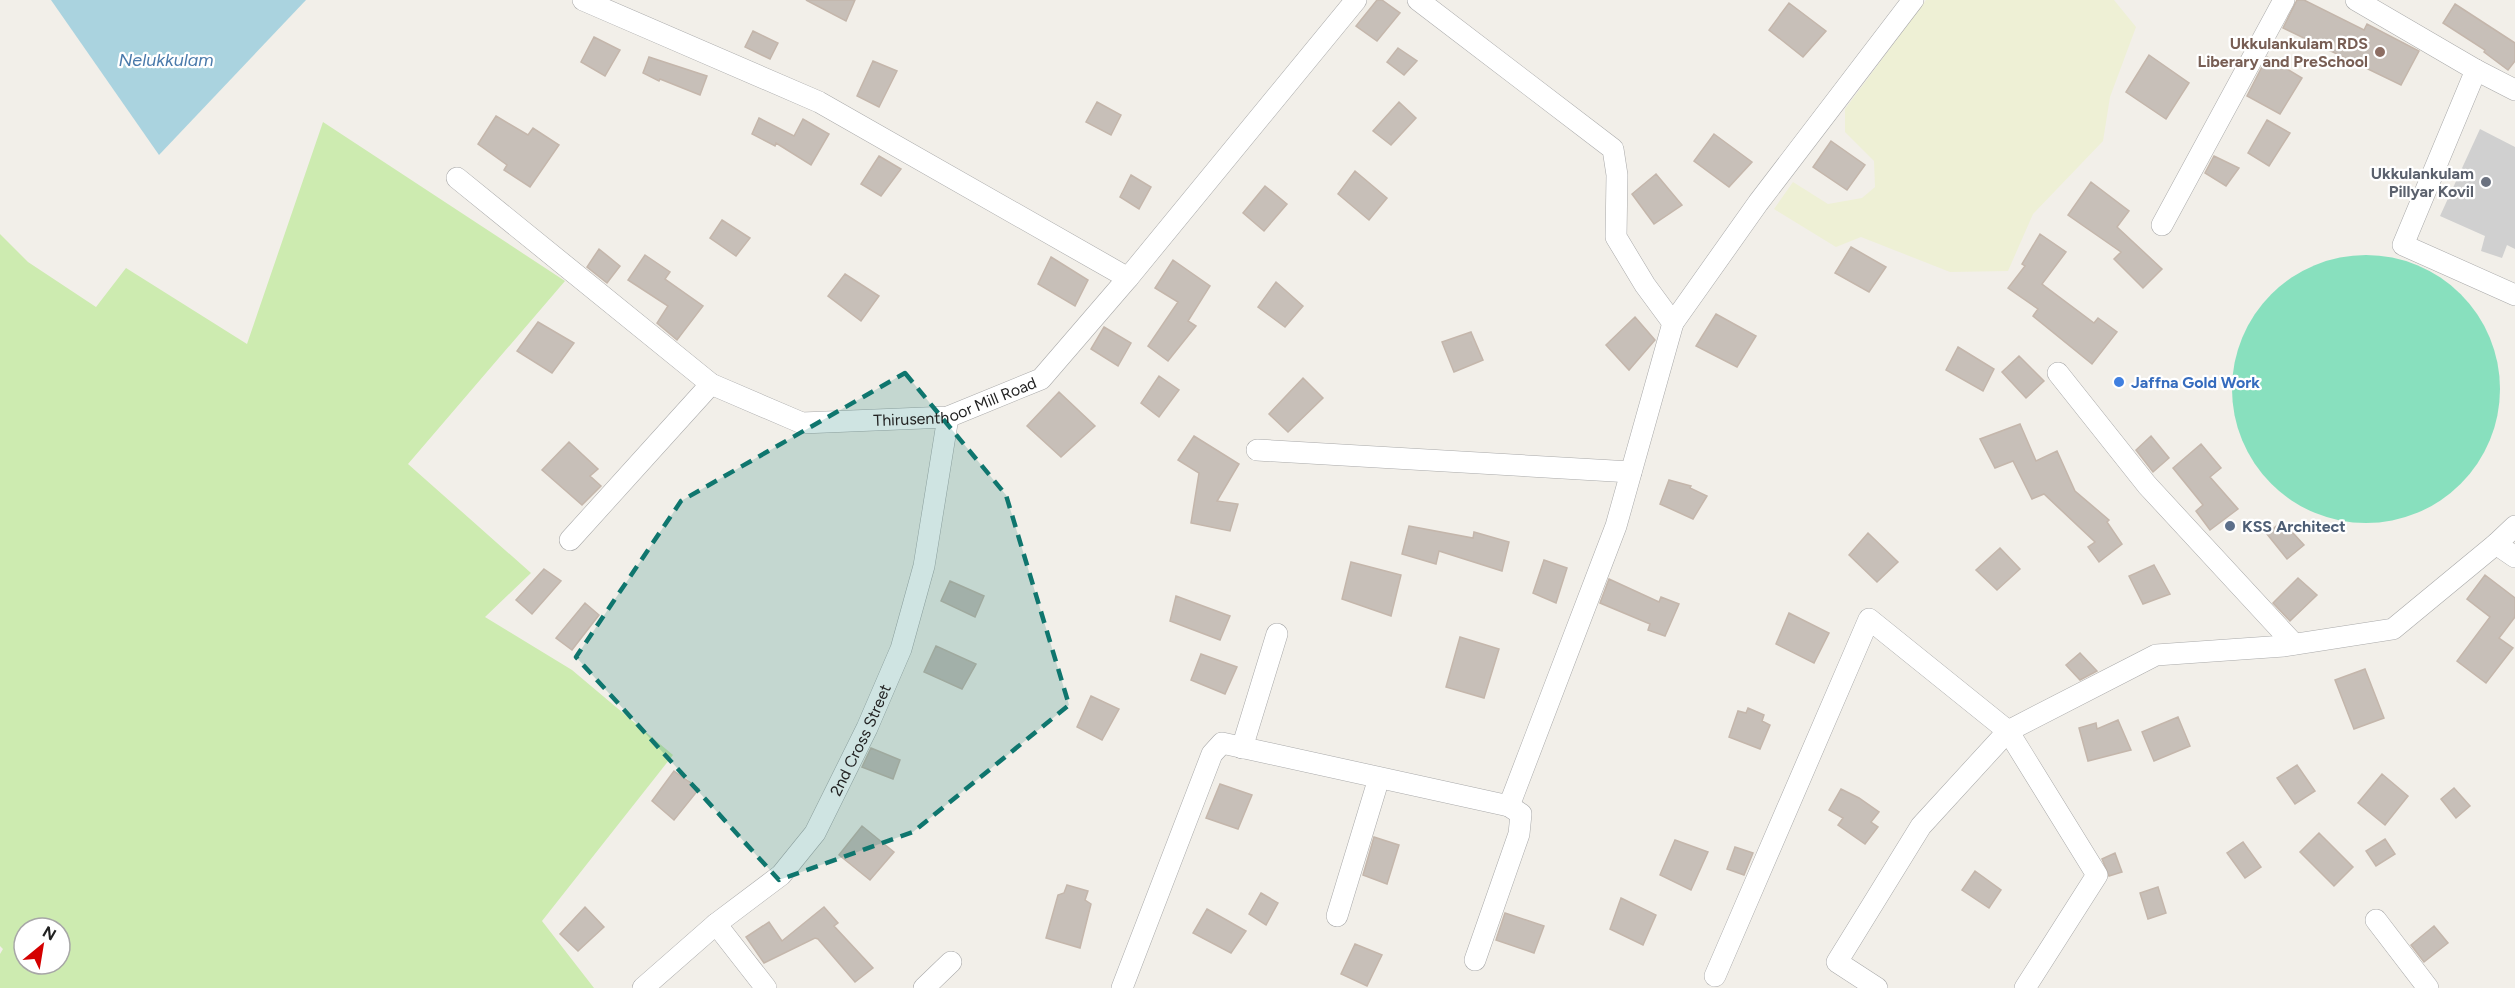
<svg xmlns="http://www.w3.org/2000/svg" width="2515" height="988" viewBox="0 0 2515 988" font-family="Figtree,sans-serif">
	<rect width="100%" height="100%" fill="#f2efe9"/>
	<path fill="#d0d0d0" d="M2480,129L2515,147V249L2507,245L2502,258L2481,251L2485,236L2440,216Z"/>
	<path fill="#eef0d5" d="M1926,0H2114L2136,27L2110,97L2103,141L2033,214L2008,271L1950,272L1861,237L1836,247L1774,209L1793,182L1828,204L1862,198L1875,187L1874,161L1845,132V109Z"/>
	<path fill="#cdebb0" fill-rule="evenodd" d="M323,122L565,281L408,464L531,573L485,617L572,670L673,755L542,921L594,988H0V954L3,949L0,946V234L28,262L96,307L126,268L247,344ZM24,928H60V964H24Z"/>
	<path fill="#88e0be" d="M2232 389a134 134 0 1 1 268 0a134 134 0 1 1-268 0Z"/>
	<path fill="#aad3df" d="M51,0H306L159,155Z"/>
	<path fill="#c7bfb8" stroke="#c4b6ab" stroke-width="1.5" d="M806,0H855L846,21Z
		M1377,0H1382L1400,13L1377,41L1356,26Z
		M2297,0H2304L2364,30L2367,24L2419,51L2401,85L2283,28Z
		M1789,3L1826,31L1803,57L1769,30Z
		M2455,4L2515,43V61L2508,70L2484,52L2485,50L2443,23Z
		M753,31L778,43L770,59L745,47Z
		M594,37L620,50L605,76L581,62Z
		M1398,48L1417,61L1404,75L1387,62Z
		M2149,55L2189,83L2166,119L2126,92Z
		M649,57L707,76L700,95L660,79L659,81L643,73Z
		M2267,57L2302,78L2280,114L2247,96Z
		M873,61L897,71L879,107L857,96Z
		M1097,102L1121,115L1111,135L1086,122Z
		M1399,102L1416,118L1391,145L1373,131Z
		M496,116L528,135L533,128L559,145L530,187L504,170L507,165L478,144Z
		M759,118L794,136L803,119L829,134L811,165L776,143L775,146L752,134Z
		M2267,120L2290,133L2269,166L2248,153Z
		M1714,134L1752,162L1729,187L1694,161Z
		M1831,141L1865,165L1847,190L1813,167Z
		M879,156L901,169L881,196L861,184Z
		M2214,156L2239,168L2226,186L2205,173Z
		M1355,171L1387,198L1369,220L1338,194Z
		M1656,174L1682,205L1654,224L1632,194Z
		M1131,175L1151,187L1139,209L1120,197Z
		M2091,182L2129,211L2117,227L2162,269L2143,288L2114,259L2121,252L2068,215Z
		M1265,186L1287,204L1264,231L1243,213Z
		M722,220L750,238L736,256L710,238Z
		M2040,234L2066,252L2042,284L2094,323L2098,318L2117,332L2092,364L2033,316L2038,309L2008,288L2025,266L2022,264Z
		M1851,247L1886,267L1869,292L1835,273Z
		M599,249L620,266L607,283L587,267Z
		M645,255L670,272L665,279L703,306L677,340L657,323L668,306L628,280Z
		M1051,257L1088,280L1075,306L1038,284Z
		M1173,260L1210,286L1188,321L1196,326L1168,361L1148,346L1178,302L1155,288Z
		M845,274L879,296L861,321L828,296Z
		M1276,282L1303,306L1285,327L1258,307Z
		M1716,314L1756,336L1737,367L1696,346Z
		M1635,317L1655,340L1629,370L1606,345Z
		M538,322L574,343L552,373L517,351Z
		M1104,327L1131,343L1118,366L1091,349Z
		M1471,332L1483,360L1454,372L1442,342Z
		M1958,347L1994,369L1983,391L1946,370Z
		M2019,356L2044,381L2026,398L2002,372Z
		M1159,376L1179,390L1159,417L1141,403Z
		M1303,378L1323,398L1288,432L1269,414Z
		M1059,392L1095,426L1061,457L1027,426Z
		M2020,424L2036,461L2057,451L2075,491L2109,520L2107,522L2122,544L2099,562L2088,547L2095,542L2044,494L2032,499L2013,461L1995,468L1980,439Z
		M1194,436L1239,464L1217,501L1238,504L1230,531L1191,523L1199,473L1178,460Z
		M2151,436L2169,458L2153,472L2136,450Z
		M569,442L598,469L590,476L601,486L582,505L542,470Z
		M2201,444L2221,468L2210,477L2238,509L2210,530L2196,511L2203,505L2173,468Z
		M1669,480L1691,486L1690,488L1707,496L1693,519L1660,504Z
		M2282,521L2304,545L2287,559L2267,534Z
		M1409,526L1473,538L1474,532L1509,542L1502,571L1439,551L1436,564L1402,554Z
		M1868,533L1898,562L1877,582L1849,555Z
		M2000,548L2020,569L1997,590L1976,570Z
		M1544,560L1567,568L1556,603L1533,593Z
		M1351,562L1401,575L1391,616L1342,599Z
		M2154,565L2170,594L2143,604L2129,576Z
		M544,569L561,581L532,614L516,600Z
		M2485,575L2515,598V617L2499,638L2513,648L2486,683L2457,661L2490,617L2467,599Z
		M2298,578L2317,595L2290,621L2273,603Z
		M1609,579L1659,602L1661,597L1679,604L1665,636L1648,630L1650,624L1600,603Z
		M950,581L984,596L975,617L941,601Z
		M1176,596L1230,616L1220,640L1170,621Z
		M585,603L599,615L572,650L556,638Z
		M1789,613L1829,633L1814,663L1776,644Z
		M1460,637L1499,649L1484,698L1446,687Z
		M936,646L976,664L962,689L924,672Z
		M2080,653L2097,671L2080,680L2066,665Z
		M1201,654L1237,667L1225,694L1191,680Z
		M2365,669L2384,718L2354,729L2335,680Z
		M1091,696L1119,709L1102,740L1077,727Z
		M1748,708L1764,715L1762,721L1770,725L1760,749L1729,737L1738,711L1746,713Z
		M2178,717L2190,746L2154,761L2142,732Z
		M2118,720L2131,750L2088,761L2079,728L2096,723L2097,729Z
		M871,748L900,760L893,779L862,767Z
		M2297,765L2315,791L2295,804L2277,778Z
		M674,771L699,789L674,820L652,801Z
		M2382,774L2408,796L2385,825L2358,803Z
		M1220,784L1252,795L1238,829L1206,818Z
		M2454,788L2470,806L2456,818L2441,799Z
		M1841,789L1859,798L1879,812L1871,822L1878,827L1865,844L1838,825L1843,818L1829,810Z
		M862,826L894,852L870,880L839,855Z
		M2319,833L2353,867L2334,886L2300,852Z
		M1374,837L1399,845L1387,884L1363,875Z
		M2385,839L2395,854L2376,866L2366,851Z
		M1675,840L1708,852L1691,890L1660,875Z
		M2243,842L2261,867L2245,878L2227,853Z
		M1735,847L1753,853L1744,875L1727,869Z
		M2115,853L2122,872L2109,876L2102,859Z
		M1975,871L2001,890L1989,908L1962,890Z
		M1067,885L1088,891L1085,900L1091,904L1080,948L1046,938L1058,895L1064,893Z
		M2158,887L2166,913L2148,919L2140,893Z
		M1261,893L1278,903L1266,925L1249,914Z
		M1621,898L1656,915L1643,945L1610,929Z
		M585,907L604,927L578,951L560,934Z
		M824,907L838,923L834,926L873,968L855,982L818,939L815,938L764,963L746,937L769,922L782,941Z
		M1207,909L1246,931L1231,953L1193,933Z
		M1505,913L1544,926L1534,953L1496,940Z
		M2434,926L2448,943L2424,962L2411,945Z
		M1355,944L1382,955L1367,986L1341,974Z"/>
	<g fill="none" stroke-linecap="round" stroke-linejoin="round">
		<g stroke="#a9a9a9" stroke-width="22">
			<g id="minor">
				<path d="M583,0L819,102L1128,278"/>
				<path d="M1418,0L1613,149L1617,175L1616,237L1645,285L1673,323L1758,203L1913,0"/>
				<path d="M2356,0L2476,70L2515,90"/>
				<path d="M2476,70L2403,245L2515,295"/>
				<path id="s1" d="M457,178L711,384L802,423L948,417L1041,379L1128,278L1356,0"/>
				<path d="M2162,225L2284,0"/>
				<path d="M2058,373L2147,485L2294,644"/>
				<path d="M1257,450L1631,472"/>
				<path d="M570,540L711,384"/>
				<path d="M2496,544L2515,557"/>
				<path d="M1242,748L1277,634"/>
				<path d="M1337,916L1379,778"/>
				<path d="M2376,920L2428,988"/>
				<path d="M716,924L766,988"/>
				<path d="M1475,960L1519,834L1521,814L1509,806"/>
				<path d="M1715,976L1869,619L2008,731L1921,826L1837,962L1877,988"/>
				<path id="s2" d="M643,988L716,924L781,875L815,833L867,728L901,649L924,566L948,417"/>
				<path d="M924,988L951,962"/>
				<path d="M1122,988L1212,754L1222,743L1509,806L1616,526L1673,323"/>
				<path d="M2025,988L2097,875L2008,731L2156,655L2284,646L2393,629L2496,544L2515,526"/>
			</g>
		</g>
		<use href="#minor" stroke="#fff" stroke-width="21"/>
	</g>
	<path fill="#0f766e" fill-opacity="0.2" stroke="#0f766e" stroke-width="4.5" stroke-dasharray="12 8" stroke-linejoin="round" d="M905,373L1006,495L1069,705L913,832L779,880L576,657L681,501Z"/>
	<circle fill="#8d6e63" stroke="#fff" stroke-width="2" cx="2380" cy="52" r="6"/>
	<circle fill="#6b7280" stroke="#fff" stroke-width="2" cx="2486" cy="182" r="6"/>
	<circle fill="#3f7fe0" stroke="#fff" stroke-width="2" cx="2119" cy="382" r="6"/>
	<circle fill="#5c6f8a" stroke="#fff" stroke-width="2" cx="2230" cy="526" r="6"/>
	<g text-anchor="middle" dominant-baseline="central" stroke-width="4.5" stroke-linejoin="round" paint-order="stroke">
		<g font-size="16" font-weight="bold" fill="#785e54" stroke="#fff" text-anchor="end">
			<text x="2368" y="43">Ukkulankulam RDS<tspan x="2368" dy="18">Liberary and PreSchool</tspan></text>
		</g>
		<g font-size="16" font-weight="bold" fill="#5b616d" stroke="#fff" text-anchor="end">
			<text x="2474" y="173">Ukkulankulam<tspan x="2474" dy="18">Pillyar Kovil</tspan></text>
		</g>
		<g font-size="16" font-weight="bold" fill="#366cbe" stroke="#fff" text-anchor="start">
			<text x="2131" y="382">Jaffna Gold Work</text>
		</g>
		<g font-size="16" fill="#222" stroke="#fff">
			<text stroke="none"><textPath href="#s1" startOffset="582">Thirusenthoor Mill Road</textPath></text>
			<text stroke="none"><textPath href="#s2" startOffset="336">2nd Cross Street</textPath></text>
		</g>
		<g font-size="16" font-weight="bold" fill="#4e5e75" stroke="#fff" text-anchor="start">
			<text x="2242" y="526">KSS Architect</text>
		</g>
		<g font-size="18" font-style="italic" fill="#4a7aab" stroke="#fff">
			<text x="166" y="60">Nelukkulam</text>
		</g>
	</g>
	<g transform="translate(42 946) rotate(30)"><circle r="28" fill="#ffffff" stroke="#a7a7a7" stroke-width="1.5"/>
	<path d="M0-4.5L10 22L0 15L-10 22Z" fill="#d40000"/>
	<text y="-9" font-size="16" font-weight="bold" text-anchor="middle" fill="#222222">N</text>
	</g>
</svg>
